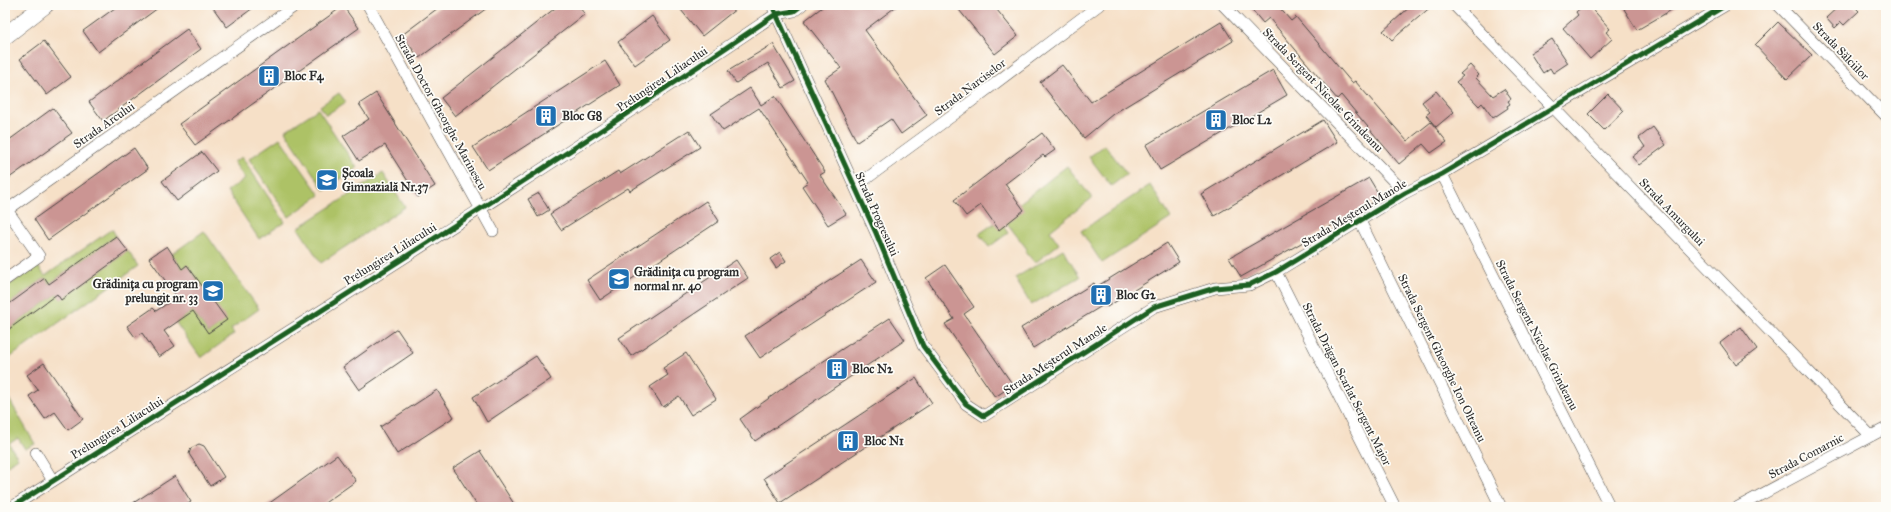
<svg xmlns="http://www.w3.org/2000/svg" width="1891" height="512" viewBox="0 0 1891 512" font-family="'IM FELL Great Primer',serif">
	<rect width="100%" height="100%" fill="#fdfcf7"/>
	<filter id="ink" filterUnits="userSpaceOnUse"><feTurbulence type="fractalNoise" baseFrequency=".025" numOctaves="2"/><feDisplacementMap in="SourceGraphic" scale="8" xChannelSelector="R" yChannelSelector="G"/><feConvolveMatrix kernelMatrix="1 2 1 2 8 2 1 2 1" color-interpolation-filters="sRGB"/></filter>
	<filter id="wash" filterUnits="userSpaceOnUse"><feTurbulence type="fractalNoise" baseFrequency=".012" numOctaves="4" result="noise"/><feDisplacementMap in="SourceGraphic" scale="16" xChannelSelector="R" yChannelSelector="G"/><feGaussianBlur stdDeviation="0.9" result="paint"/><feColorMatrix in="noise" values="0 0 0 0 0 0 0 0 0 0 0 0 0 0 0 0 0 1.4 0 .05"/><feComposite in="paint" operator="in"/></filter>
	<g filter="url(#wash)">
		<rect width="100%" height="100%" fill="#f6e0c7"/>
		<path fill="#adc266" stroke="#6c7648" d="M339,93L346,102L326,115L320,106Z
			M318,109L357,168L324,190L285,131Z
			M280,138L320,195L289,217L249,159Z
			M1105,145L1127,174L1111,186L1089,157Z
			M242,157L285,222L259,239L227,191L245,179L234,162Z
			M1067,166L1092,198L1050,231L1059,244L1035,263L1025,251L1027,249L1002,217Z
			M383,173L405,207L321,263L298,228Z
			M1150,185L1171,218L1102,263L1081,231Z
			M999,220L1008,233L989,247L979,234Z
			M112,229L116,236L49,284L45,278L5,307V288L37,265L45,276Z
			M204,231L259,309L231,329L234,334L201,358L176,323L193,311L208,333L226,320L187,265L182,269L172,254Z
			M1063,249L1080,277L1031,305L1015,278Z
			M128,251L138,266L5,361V332L57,294L61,299Z
			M5,392L35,444L25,449L18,438L9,444L18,458L5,467Z"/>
		<g id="blocks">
			<path fill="#cb9593" d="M119,5H162L98,52L83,31Z
				M211,5H257L227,27Z
				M442,5H491L419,58L402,35Z
				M559,5H577L585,14L455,116L441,98Z
				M677,5H741L702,36Z
				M825,5H898L865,30L927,115L901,134L891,119L857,142L825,79L841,68L804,21Z
				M955,5H993L1018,36L995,54Z
				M1248,5H1277L1291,21L1296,17L1352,83L1355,81L1407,141L1431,122L1447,142L1431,153L1423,144L1399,164L1341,95L1337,99L1269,18L1263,23Z
				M1412,5H1433L1392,40L1383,31Z
				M1584,5H1589L1610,29L1606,32L1612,39L1590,59L1563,28L1578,15L1576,12Z
				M1630,5H1680L1637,30L1624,9Z
				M1840,5H1853L1859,11L1844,25L1841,22L1835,28L1826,18Z
				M343,6L359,28L195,145L179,124Z
				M652,16L670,40L635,65L618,42Z
				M1221,22L1233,41L1113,114L1084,138L1040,82L1062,65L1091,102Z
				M1778,22L1812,55L1787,79L1755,45Z
				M187,29L201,49L103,121L89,102Z
				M1552,39L1568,63L1553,73L1550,68L1543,73L1530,53Z
				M44,41L71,77L47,95L20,59Z
				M773,44L795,81L783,88L768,63L736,83L728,71Z
				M605,61L620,85L488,170L473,147Z
				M1470,65L1479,75L1476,78L1493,96L1504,89L1511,99L1508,101L1510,104L1507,106L1508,108L1493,118L1482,103L1479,106L1456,82L1463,76L1460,74Z
				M1273,70L1287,95L1160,170L1146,145Z
				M750,88L761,105L775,96L825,172L820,175L846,214L828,225L802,186L808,182L759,108L723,131L711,114Z
				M1436,91L1454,112L1436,127L1426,115L1430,112L1422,102Z
				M376,93L435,186L418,197L385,145L359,161L343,136L369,119L359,104Z
				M1608,94L1624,111L1604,130L1588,114Z
				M53,108L72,133L5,181V143Z
				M1323,120L1337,142L1214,216L1201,194Z
				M1653,127L1666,145L1639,165L1632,157L1645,147L1639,138Z
				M689,130L700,147L630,191L628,188L561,230L550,214L618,171L620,174Z
				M1042,133L1055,150L1045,157L1043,155L1005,184L1024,210L999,230L981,205L966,216L954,200Z
				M134,148L148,169L48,240L34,219Z
				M202,152L217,171L177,201L162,181Z
				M1369,178L1381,198L1241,277L1229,258Z
				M539,193L549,210L538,217L528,199Z
				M706,201L719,221L600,300L587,280Z
				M116,236L128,251L61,300L57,294L5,332V307L45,278L49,284Z
				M1167,243L1179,262L1107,307L1105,304L1033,348L1021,328L1094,283L1096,287Z
				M167,246L182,269L187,265L227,320L208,333L193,311L164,331L175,346L159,357L142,333L135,337L127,326L153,308L156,311L177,297L149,258Z
				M780,252L786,261L776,268L770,259Z
				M736,260L748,278L631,356L619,338Z
				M861,260L876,282L760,358L745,336Z
				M945,265L974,307L964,314L1013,385L995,397L945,324L954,319L926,278Z
				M890,318L905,340L755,441L740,419L793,381Z
				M1741,327L1757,349L1736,365L1720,343Z
				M397,329L413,353L359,390L343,367Z
				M686,353L716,399L691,415L679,396L663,407L650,387L668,375L663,368Z
				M536,356L551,379L487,422L473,397Z
				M44,363L83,419L68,430L55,412L45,419L29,396L38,390L27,375Z
				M916,378L932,403L780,503L764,478Z
				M437,390L454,417L397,454L380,427Z
				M199,444L204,446L224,477L210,486L189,454L191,448Z
				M480,451L516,507H478L453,468Z
				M337,455L356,481L319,507H264Z
				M175,476L191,502L183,507H127Z"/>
		</g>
	</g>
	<g filter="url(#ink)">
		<use href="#blocks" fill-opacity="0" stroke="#494642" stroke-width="1"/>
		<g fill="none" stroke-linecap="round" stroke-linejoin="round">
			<g stroke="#494642" stroke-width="12">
				<path id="street" d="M368,5L493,231
					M772,5L876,233L923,346L966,404L984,416L1154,307L1215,288L1249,285L1276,272L1405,193L1442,174L1726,5
					M1223,5L1405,193
					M1454,5L1871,436
					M1778,5L1886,116
					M1442,174L1610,507
					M855,187L952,116L1099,5
					M1360,221L1501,507
					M1276,272L1395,507
					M5,280L39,256L7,210L296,5
					M36,453L53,481
					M12,507C268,344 525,184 776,14L794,11L802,5
					M1738,507L1886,428"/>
			</g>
			<g stroke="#494642" stroke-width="18">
				<path id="primary" d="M5,36L45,5"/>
			</g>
			<use href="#street" stroke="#fff" stroke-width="11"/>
			<use href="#primary" stroke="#fff" stroke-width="17"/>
			<g stroke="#fdfcf7" stroke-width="8">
				<path id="cycleway" d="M772,5L876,233L923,346L966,404L984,416L1154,307L1215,288L1249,285L1276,272L1405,193L1442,174L1726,5
					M12,507C268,344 525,184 776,14L794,11L802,5"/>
			</g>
			<use href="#cycleway" stroke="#1b5e20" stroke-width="5"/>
		</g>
	</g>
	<defs>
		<g id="building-square" transform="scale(1.15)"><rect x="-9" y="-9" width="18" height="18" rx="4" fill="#1f6fb2" stroke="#fdfcf7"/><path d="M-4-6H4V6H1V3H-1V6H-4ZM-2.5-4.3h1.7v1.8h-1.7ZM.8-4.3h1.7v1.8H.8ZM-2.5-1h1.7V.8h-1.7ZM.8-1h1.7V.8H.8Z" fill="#fff"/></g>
		<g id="school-square" transform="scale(1.15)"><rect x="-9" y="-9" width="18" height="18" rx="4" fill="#1f6fb2" stroke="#fdfcf7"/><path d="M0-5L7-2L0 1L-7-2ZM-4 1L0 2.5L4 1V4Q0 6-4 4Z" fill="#fff"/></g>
	</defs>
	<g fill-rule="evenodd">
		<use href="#building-square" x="269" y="76"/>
		<use href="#building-square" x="546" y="116"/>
		<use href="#building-square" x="1216" y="120"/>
		<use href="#school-square" x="327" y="180"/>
		<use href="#school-square" x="619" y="279"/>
		<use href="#school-square" x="213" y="291"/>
		<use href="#building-square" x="1101" y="295"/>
		<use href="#building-square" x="837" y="369"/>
		<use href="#building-square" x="848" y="441"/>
	</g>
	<g text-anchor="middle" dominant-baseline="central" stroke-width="3.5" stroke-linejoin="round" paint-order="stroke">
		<g font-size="12" fill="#2b2b2b" stroke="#fdfcf7">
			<text transform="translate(1841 51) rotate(46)">Strada Sălciilor</text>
			<text transform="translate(662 79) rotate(-34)">Prelungirea Liliacului</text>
			<text transform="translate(970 87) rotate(-37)">Strada Narciselor</text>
			<text transform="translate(1323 90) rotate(46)">Strada Sergent Nicolae Grindeanu</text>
			<text transform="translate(441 112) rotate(61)">Strada Doctor Gheorghe Marinescu</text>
			<text transform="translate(104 125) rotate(-35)">Strada Arcului</text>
			<text transform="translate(1672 212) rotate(46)">Strada Amurgului</text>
			<text transform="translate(1354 213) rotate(-31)">Strada Meșterul Manole</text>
			<text transform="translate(877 214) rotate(66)">Strada Progresului</text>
			<text transform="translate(390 254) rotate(-32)">Prelungirea Liliacului</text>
			<text transform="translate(1537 335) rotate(63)">Strada Sergent Nicolae Grindeanu</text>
			<text transform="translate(1442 358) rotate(64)">Strada Sergent Gheorghe Ion Olteanu</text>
			<text transform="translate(1055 359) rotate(-33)">Strada Meșterul Manole</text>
			<text transform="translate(1347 384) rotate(63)">Strada Drăgan Scarlat Sergent Major</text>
			<text transform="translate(117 428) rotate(-32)">Prelungirea Liliacului</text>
			<text transform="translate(1806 456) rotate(-28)">Strada Comarnic</text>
		</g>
		<g font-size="12" font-weight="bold" fill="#2b2b2b" stroke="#fdfcf7" text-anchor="start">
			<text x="284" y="76">Bloc F4</text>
			<text x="562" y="116">Bloc G8</text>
			<text x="1232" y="120">Bloc L2</text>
			<text x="342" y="173">Școala<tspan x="342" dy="14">Gimnazială Nr.37</tspan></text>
			<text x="634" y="272">Grădinița cu program<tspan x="634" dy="14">normal nr. 40</tspan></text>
			<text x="198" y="284" text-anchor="end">Grădinița cu program<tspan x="198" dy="14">prelungit nr. 33</tspan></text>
			<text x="1116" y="295">Bloc G2</text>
			<text x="852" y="369">Bloc N2</text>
			<text x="864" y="441">Bloc N1</text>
		</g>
	</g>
	<rect width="1891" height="512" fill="none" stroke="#fdfcf7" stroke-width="20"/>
</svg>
